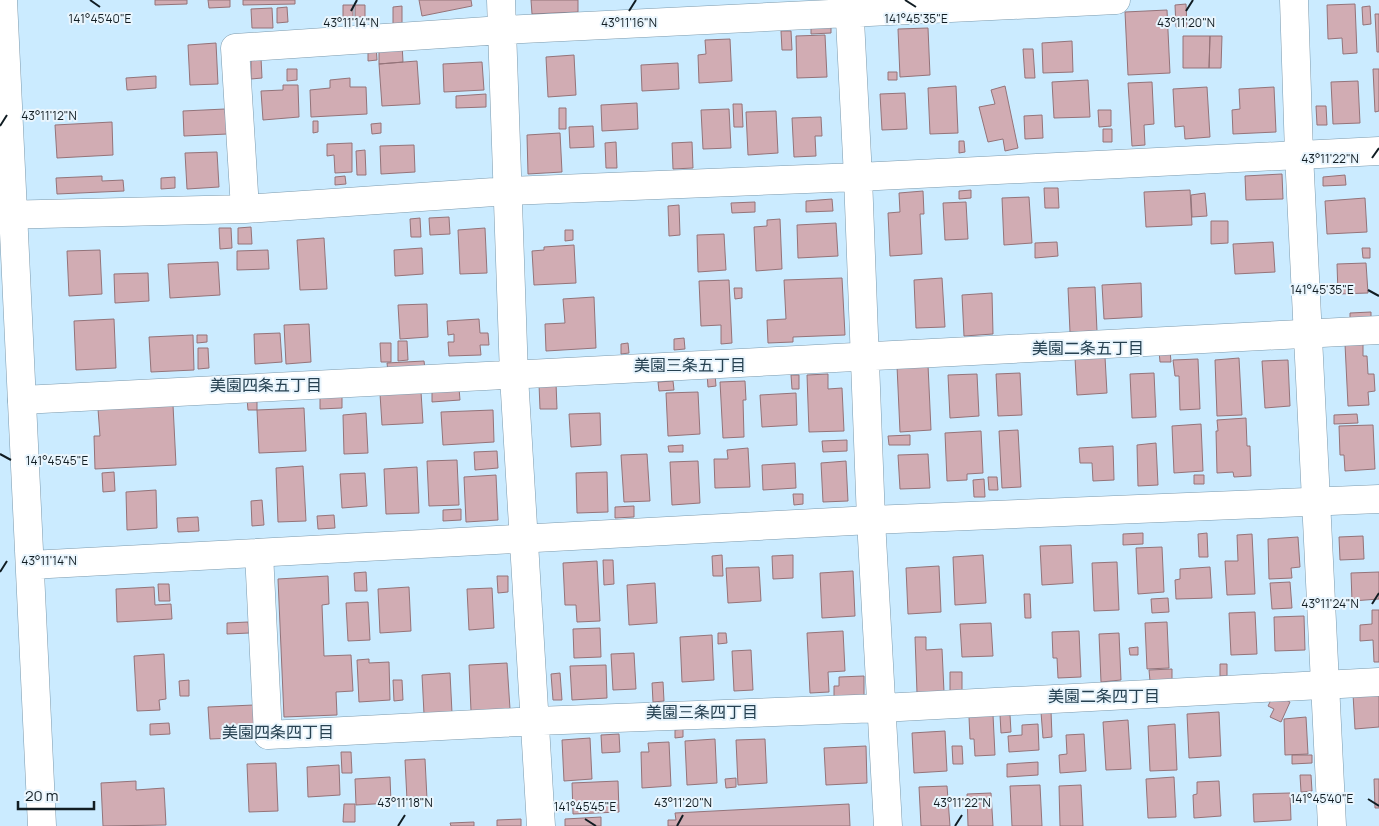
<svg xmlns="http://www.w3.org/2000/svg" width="1379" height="826" viewBox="0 0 1379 826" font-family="Manrope,'Noto Sans JP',sans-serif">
	<rect width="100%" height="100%" fill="#cbebff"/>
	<path fill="#d1acb3" stroke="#947379" d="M155,0H187V4L155,5Z
		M208,0H230V7L209,8Z
		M243,0H295V4L243,5Z
		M419,0H471L472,6L422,16Z
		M531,0H578V12L532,14Z
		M1186,4L1187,27H1176L1175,5Z
		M1355,4L1357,53L1343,54L1342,38L1328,39L1327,5Z
		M343,5H353V18H343Z
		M355,5H365V17H355Z
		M402,6V23L393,24V7Z
		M1370,6L1371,24L1363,25L1362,7Z
		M287,7L288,22L277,23V8Z
		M272,8L273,28H252L251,9Z
		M1167,10L1170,73L1128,75L1125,12Z
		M1375,14H1379V52H1377Z
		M831,26V33L811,34V27Z
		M928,28L930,75L900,77L898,29Z
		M781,31H791L792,50H782Z
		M825,35L827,77L797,78L796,36Z
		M1183,36H1210L1209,68H1183Z
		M1210,36H1222L1221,68H1209Z
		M730,39L732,81L699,83L698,55L706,54L705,40Z
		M1072,41L1073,72L1043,73L1042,43Z
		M216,43L218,84L190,85L188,45Z
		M402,44L403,62L379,64V46Z
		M376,45L377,60L368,61V46Z
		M1023,49H1033L1035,78H1025Z
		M574,55L576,95L548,97L546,57Z
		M251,58H261L262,78L251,79Z
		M417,61L420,104L382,106L379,64Z
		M482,62L484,90L444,92L443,64Z
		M678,63L679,89L642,91L641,65Z
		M287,69H297V80L287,81Z
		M1373,69H1379V111L1375,112Z
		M888,72H897V80H888Z
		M156,76V88L127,90L126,78Z
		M350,78V87H366L367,114L311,117L310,90L330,88V80Z
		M1088,80L1090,117L1054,118L1052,82Z
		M1358,81L1360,123L1333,124L1331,82Z
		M1152,82L1154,124L1144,125L1145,145L1132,146L1128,83Z
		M283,85H298L299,117L263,120L261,91L283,90Z
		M956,86L958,133L930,134L928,88Z
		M1005,86L1018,148L1005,151L1003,139L988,142L979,107L995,104L991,90Z
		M1207,87L1210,137L1185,139L1184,126L1175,127L1173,89Z
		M1274,87L1276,132L1233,134L1232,110L1240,109L1239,89Z
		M905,93L907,129L882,130L880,94Z
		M486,94V107L456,108V96Z
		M637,103L638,129L602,131L601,105Z
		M733,104H742L743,127H734Z
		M1316,106H1326L1327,125H1317Z
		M559,108H566V129H559Z
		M225,109L227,134L184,136L183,111Z
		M729,109L731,148L703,149L701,110Z
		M1098,110H1111V126L1099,127Z
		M776,111L778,153L748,155L746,112Z
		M1042,115L1043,138L1025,139L1024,116Z
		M821,117L822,136H815L816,156L794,157L792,118Z
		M313,121H318V132L313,133Z
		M112,122L113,155L57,158L55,125Z
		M381,123V133L372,134L371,124Z
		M593,126L594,147L570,148L569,127Z
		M1103,129H1112V142H1103Z
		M560,133L562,172L528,174L527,135Z
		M959,141H964L965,152L959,153Z
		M616,142L617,168H606L605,143Z
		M692,142L693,168L673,169L672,143Z
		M352,143V172L335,173L334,155L327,156V144Z
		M414,145L415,172L381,174L380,146Z
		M365,150L366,175H357L356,151Z
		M217,152L219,187L187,189L185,153Z
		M1282,174L1283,199L1246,200L1245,176Z
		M1345,175L1346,185L1323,186V177Z
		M102,176V181L123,180L124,191L57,194L56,178Z
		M345,176L346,184L335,185V177Z
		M175,177V188L161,189V178Z
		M1044,188H1058L1059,208H1045Z
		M971,190V198L959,199V191Z
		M1190,190L1192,225L1146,227L1144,192Z
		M923,191L924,214H920L922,254L890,256L888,213L900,212L899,193Z
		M1205,193L1207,216L1192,217L1191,195Z
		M1029,197L1032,243L1004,245L1002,198Z
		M1365,198L1367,232L1327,234L1325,201Z
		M832,199L833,211L806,212V201Z
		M755,202V212L732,213L731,203Z
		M966,202L968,239L945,240L943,203Z
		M679,205L680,235L669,236L668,206Z
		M449,217L450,234L430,235L429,218Z
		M420,218L421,237H411L410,219Z
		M780,219L782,269L756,271L754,227L767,226V220Z
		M1211,221H1228V243L1211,244Z
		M836,223L838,256L798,258L797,225Z
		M251,227L252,244H238V228Z
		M219,228H231L232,248L220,249Z
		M485,228L487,273L460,274L458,230Z
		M565,230H573V240L565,241Z
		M724,234L726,270L698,272L697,235Z
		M324,238L327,289L300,290L297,240Z
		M1057,242L1058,256L1035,258V243Z
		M1273,242L1275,272L1235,274L1233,244Z
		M574,245L576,283L534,285L532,251L544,250V247Z
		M422,248L423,274L395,276L394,250Z
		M1362,248H1370V258H1363Z
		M100,250L102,294L69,296L67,251Z
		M268,250L269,269L237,270V251Z
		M218,262L220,295L170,298L168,264Z
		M1366,263L1368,293L1338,294L1337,264Z
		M148,273L149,301L115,303L114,274Z
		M842,278L845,335L793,337V342L768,343L767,320L786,319L784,280Z
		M942,278L945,327L916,328L914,280Z
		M729,280L732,343L721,344V325L701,326L699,281Z
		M1141,283L1142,317L1104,319L1102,285Z
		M1095,287L1097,331L1070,332L1068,288Z
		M734,288H742V298L735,299Z
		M992,293L993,334L964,336L962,295Z
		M594,297L596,348L546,351L545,324L565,323L563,299Z
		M427,304L428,337L400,339L398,305Z
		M1371,312V320L1350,321V313Z
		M114,319L116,368L76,370L74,321Z
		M479,319L480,333H488L489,345H480L481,355L449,356L448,342H454V334L448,335L447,321Z
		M309,324L311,362L286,364L284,325Z
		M280,333L282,362L255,364L254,334Z
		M193,335L194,370L151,372L149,337Z
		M197,335H207V342L197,343Z
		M684,338L685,349L674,350V339Z
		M398,341H407L408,360L398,361Z
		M380,343H391V362H381Z
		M628,343L629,353L621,354V344Z
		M1363,343V356H1367L1368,374H1374L1375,391L1368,392L1369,405L1348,406L1345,344Z
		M198,348H208L209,368L198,369Z
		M1170,350L1171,362H1160L1159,351Z
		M1105,357L1107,393L1077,395L1075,358Z
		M1239,358L1242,415L1217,416L1215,360Z
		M1198,359L1200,409L1180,410L1179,376H1175L1173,360Z
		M1288,360L1290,406L1265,408L1262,361Z
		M424,361L425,369L388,372L387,363Z
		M928,365L931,430L900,432L897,366Z
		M1020,373L1022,415L998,416L996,374Z
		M1154,373L1156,417L1132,418L1130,374Z
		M707,374H715L716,386L708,387Z
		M828,374V389L842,388L844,431L809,432L807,375Z
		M977,374L979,416L950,418L948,375Z
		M791,375H799V389H792Z
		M673,381L674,390L659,391L658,382Z
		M745,381L746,400H743L744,437L723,438L720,382Z
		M556,383L557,409H540L539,384Z
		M459,388L460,400L432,402V390Z
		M421,392L423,423L382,425L380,394Z
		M698,392L700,434L668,436L666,393Z
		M796,393L797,425L762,427L760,395Z
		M342,394V408L320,409V395Z
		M247,399H257V410H248Z
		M173,405L176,465L95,469L94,436H100L98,409Z
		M304,408L306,451L259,453L257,410Z
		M493,410L494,442L443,445L441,412Z
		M366,413L368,453L344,454L343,415Z
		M600,413L601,445L571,447L569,414Z
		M1357,414L1358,423L1334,424V415Z
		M1246,418L1247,446H1250L1251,476L1234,477L1233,472L1217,473L1216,431H1218L1217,420Z
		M1201,424L1203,471L1174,473L1172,426Z
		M1373,425L1375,469L1345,471L1344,455H1340L1339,426Z
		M1018,430L1021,487L1002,488L999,431Z
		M981,431L983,473L967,474V480L947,481L945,433Z
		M910,435V445H889L888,436Z
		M847,440V451L823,452L822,441Z
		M1156,443L1158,485L1138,486L1137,445Z
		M683,445V452H669L668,446Z
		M1113,446L1114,480L1093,481L1092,463H1080L1079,448Z
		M748,448L750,487L715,488L714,459H728L727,450Z
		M497,451L498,468L475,470L474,452Z
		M647,454L650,501L624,502L621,455Z
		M928,454L930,488L900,489L898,455Z
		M457,460L459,505L429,506L427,461Z
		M698,461L700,503L672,505L670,462Z
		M846,461L848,501L823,502L821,463Z
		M795,463L796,488L763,490L762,465Z
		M303,466L306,521L278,522L276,468Z
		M417,467L419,513L386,514L384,469Z
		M114,472L115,491L103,492L102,473Z
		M607,472L608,512L577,513L576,473Z
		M365,473L367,506L342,508L340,474Z
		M496,475L498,520L466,522L464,477Z
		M1194,475H1204V484H1194Z
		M988,477H997L998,490H989Z
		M984,479L985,497H974L973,480Z
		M156,490L157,528L127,530L126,492Z
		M793,494H803V504L794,505Z
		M262,500L264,525L252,526L251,501Z
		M634,506V517L615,518V507Z
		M461,509V520L443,521V510Z
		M334,515L335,528L318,529L317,516Z
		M198,517L199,531L178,532L177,518Z
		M1143,533V544L1123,545V534Z
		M1207,533L1208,557H1199L1198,534Z
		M1252,534L1255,594L1227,595L1225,561H1238L1237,535Z
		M1363,536L1364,559L1340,560L1339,537Z
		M1298,537L1300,567L1291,568L1292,578L1269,579L1268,539Z
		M1071,545L1073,583L1042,585L1040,546Z
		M1162,547L1164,592L1138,594L1136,548Z
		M722,555L723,576H713L712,556Z
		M793,555V578L773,579L772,556Z
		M983,555L986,603L955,605L953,557Z
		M603,560H613L614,584L604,585Z
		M597,561L600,621L577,622L576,605H565L563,563Z
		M1117,562L1119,610L1094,611L1092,563Z
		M939,566L941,612L908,614L906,568Z
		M759,567L761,601L728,603L726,568Z
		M1210,567L1212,598L1176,599L1175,580L1180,579V569Z
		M853,571L855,616L822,618L820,573Z
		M366,572L367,591H355L354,573Z
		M1379,572V599L1352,601L1351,573Z
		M328,576L329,604L322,605L324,656L351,655L353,691L336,692L337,715L284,717L278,579Z
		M497,576H508V592L498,593Z
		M1290,582L1292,608L1272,609L1270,583Z
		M655,583L657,623L629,625L627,585Z
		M158,584H169L170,601H159Z
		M154,587L155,605L171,604L172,619L117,622L116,589Z
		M409,587L411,631L380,633L378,589Z
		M492,588L494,628L469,630L467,589Z
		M1024,594H1030L1031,618H1025Z
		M1168,598L1169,612L1152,613L1151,599Z
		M368,602L370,640L348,641L346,603Z
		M1372,610H1379V662H1374L1373,640L1360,641V625L1372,624Z
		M1255,612L1257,654L1231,655L1229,613Z
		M1304,616L1305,650L1275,651L1274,617Z
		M248,622L249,633L227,634V623Z
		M1167,622L1169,668L1147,669L1145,623Z
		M991,623L993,656L962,657L960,624Z
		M600,628L601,657L574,658L573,629Z
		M843,631L845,671L828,672L829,692L810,693L807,633Z
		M1079,631L1081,677L1058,678L1057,658H1053L1052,632Z
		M718,633H726L727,643L718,644Z
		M1119,633L1121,680L1101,682L1099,634Z
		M712,635L714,680L682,682L680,637Z
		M915,637H926V650L942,649L944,692L917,693Z
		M1138,647V655H1130L1129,648Z
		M751,650L753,690L734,691L732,651Z
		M634,653L636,689L613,690L611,654Z
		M164,654L166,699L159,700L160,710L137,711L134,656Z
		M369,659V663L389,662L390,700L359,702L357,660Z
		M507,663L510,709L471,711L469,665Z
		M1220,664H1227V676H1220Z
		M606,665L607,698L572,700L570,666Z
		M1172,669V680L1150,681L1149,670Z
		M950,672H962V692H950Z
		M450,673L452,713L424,714L422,675Z
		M560,673L562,700H553L551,674Z
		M864,676V696L834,697V686H839V677Z
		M189,680V696H180L179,681Z
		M393,680H402L403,700L394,701Z
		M663,682L664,701L653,702L652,683Z
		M1379,693V727L1355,729L1353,694Z
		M1280,697L1290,702L1281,722L1270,717L1274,709L1268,706L1272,698Z
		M254,705L255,737L210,739L208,707Z
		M1051,711L1052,737L1043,738L1041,712Z
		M1219,712L1221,756L1189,758L1187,714Z
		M993,715L995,755L975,756L974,739H970L969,717Z
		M1000,715H1010L1011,732L1001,733Z
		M1306,717L1308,754L1285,755L1284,719Z
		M1128,720L1131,769L1106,770L1103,722Z
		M169,723L170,734L150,735V724Z
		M1038,724L1039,750L1009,752L1008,736L1022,735V725Z
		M1175,724L1177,770L1150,771L1148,726Z
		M683,729V737L675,738V730Z
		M945,731L947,771L914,773L912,733Z
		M619,734L620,752L602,753L601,735Z
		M1084,734L1086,771L1060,773L1059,755L1067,754L1066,735Z
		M590,738L592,779L564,781L562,740Z
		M715,739L717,783L687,785L685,741Z
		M765,739L767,783L738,785L736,740Z
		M669,742L671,786L642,788L641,752H649L648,743Z
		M866,746L867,783L826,785L824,748Z
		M952,746H962L963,764H953Z
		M341,752H351L352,773H342Z
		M1292,755H1312V763L1292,764Z
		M425,759L427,799L407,800L405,760Z
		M1038,762V775L1007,777V764Z
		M276,763L278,811L249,812L247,764Z
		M339,765L340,795L308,797L307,767Z
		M1300,775H1311L1312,791L1301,792Z
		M390,777L391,803L356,805L355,779Z
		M1174,777L1176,817L1148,818L1146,779Z
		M736,778V787L726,788L725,779Z
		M1374,779H1379V808H1375Z
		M136,781V790L164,788L166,825L103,826L101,783Z
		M618,781L619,812L573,814L572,783Z
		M1219,781L1221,816L1194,818L1193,795L1197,794V782Z
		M1040,785L1042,826H1012L1010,786Z
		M1081,785L1083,826H1060L1059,786Z
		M947,786L950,826H921L919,787Z
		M991,793L993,826H968L967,794Z
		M1290,793L1291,820L1254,822L1253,794Z
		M344,804H355V822H343Z
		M849,804L850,826H668V820H676L675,813Z
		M601,817V826H565V819Z
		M521,819V826H497V820Z
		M474,822V826H451L450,823Z"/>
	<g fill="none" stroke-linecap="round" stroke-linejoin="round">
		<g stroke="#7c9aad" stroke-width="29">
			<path id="minor" d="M501,0L514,376L541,826
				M849,0L858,177L871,520L888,826
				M245,209L235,48L502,30L1116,0
				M0,215L245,209L509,191L858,177L1379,151
				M22,400L1379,330
				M259,553L268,735L536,721L881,708L1379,682"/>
		</g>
		<g stroke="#7c9aad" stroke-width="29">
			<path id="tertiary" d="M3,0L42,826
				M1294,0L1299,154L1332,826
				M30,565L871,520L1379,499"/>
		</g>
		<use href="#minor" stroke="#fff" stroke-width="28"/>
		<use href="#tertiary" stroke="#fff" stroke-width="28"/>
	</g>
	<path fill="none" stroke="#111d23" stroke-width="2" d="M90,0L100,7M905,0L916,7M351,11L357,0M629,11L636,0M1186,11L1193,0M0,126L7,115M1372,158L1379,148M1368,290L1379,296M0,454L11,460M0,572L7,561M1372,604L1379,593M1368,799L1379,806M585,819L596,826M398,826L405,815M677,826L683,815M955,826L962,815"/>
	<g text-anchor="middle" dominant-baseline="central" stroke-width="4" stroke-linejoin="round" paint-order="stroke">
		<g font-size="16" fill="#264151" stroke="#e9f5fd">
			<text x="1088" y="348">美園二条五丁目</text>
			<text x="690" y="365">美園三条五丁目</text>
			<text x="266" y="385">美園四条五丁目</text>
			<text x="1104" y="696">美園二条四丁目</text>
			<text x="702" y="712">美園三条四丁目</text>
			<text x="278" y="732">美園四条四丁目</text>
		</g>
	</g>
	<g font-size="12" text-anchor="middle" fill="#111d23" stroke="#e9f5fd" stroke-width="4" stroke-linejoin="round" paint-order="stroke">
		<text x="100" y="23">141°45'40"E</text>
		<text x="916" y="23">141°45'35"E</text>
		<text x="351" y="27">43°11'14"N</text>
		<text x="629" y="27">43°11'16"N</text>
		<text x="1186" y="27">43°11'20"N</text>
		<text x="49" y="120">43°11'12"N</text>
		<text x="1330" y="163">43°11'22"N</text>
		<text x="1322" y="294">141°45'35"E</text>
		<text x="57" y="465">141°45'45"E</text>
		<text x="49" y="565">43°11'14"N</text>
		<text x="1330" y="608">43°11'24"N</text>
		<text x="1322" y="803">141°45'40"E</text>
		<text x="405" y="807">43°11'18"N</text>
		<text x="683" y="807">43°11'20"N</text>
		<text x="962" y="807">43°11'22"N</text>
		<text x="585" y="811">141°45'45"E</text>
	</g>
	<path d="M18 801v8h76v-8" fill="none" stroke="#111d23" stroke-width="2.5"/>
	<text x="25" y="801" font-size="15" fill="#111d23" stroke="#e9f5fd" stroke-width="4" paint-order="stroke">20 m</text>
</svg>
